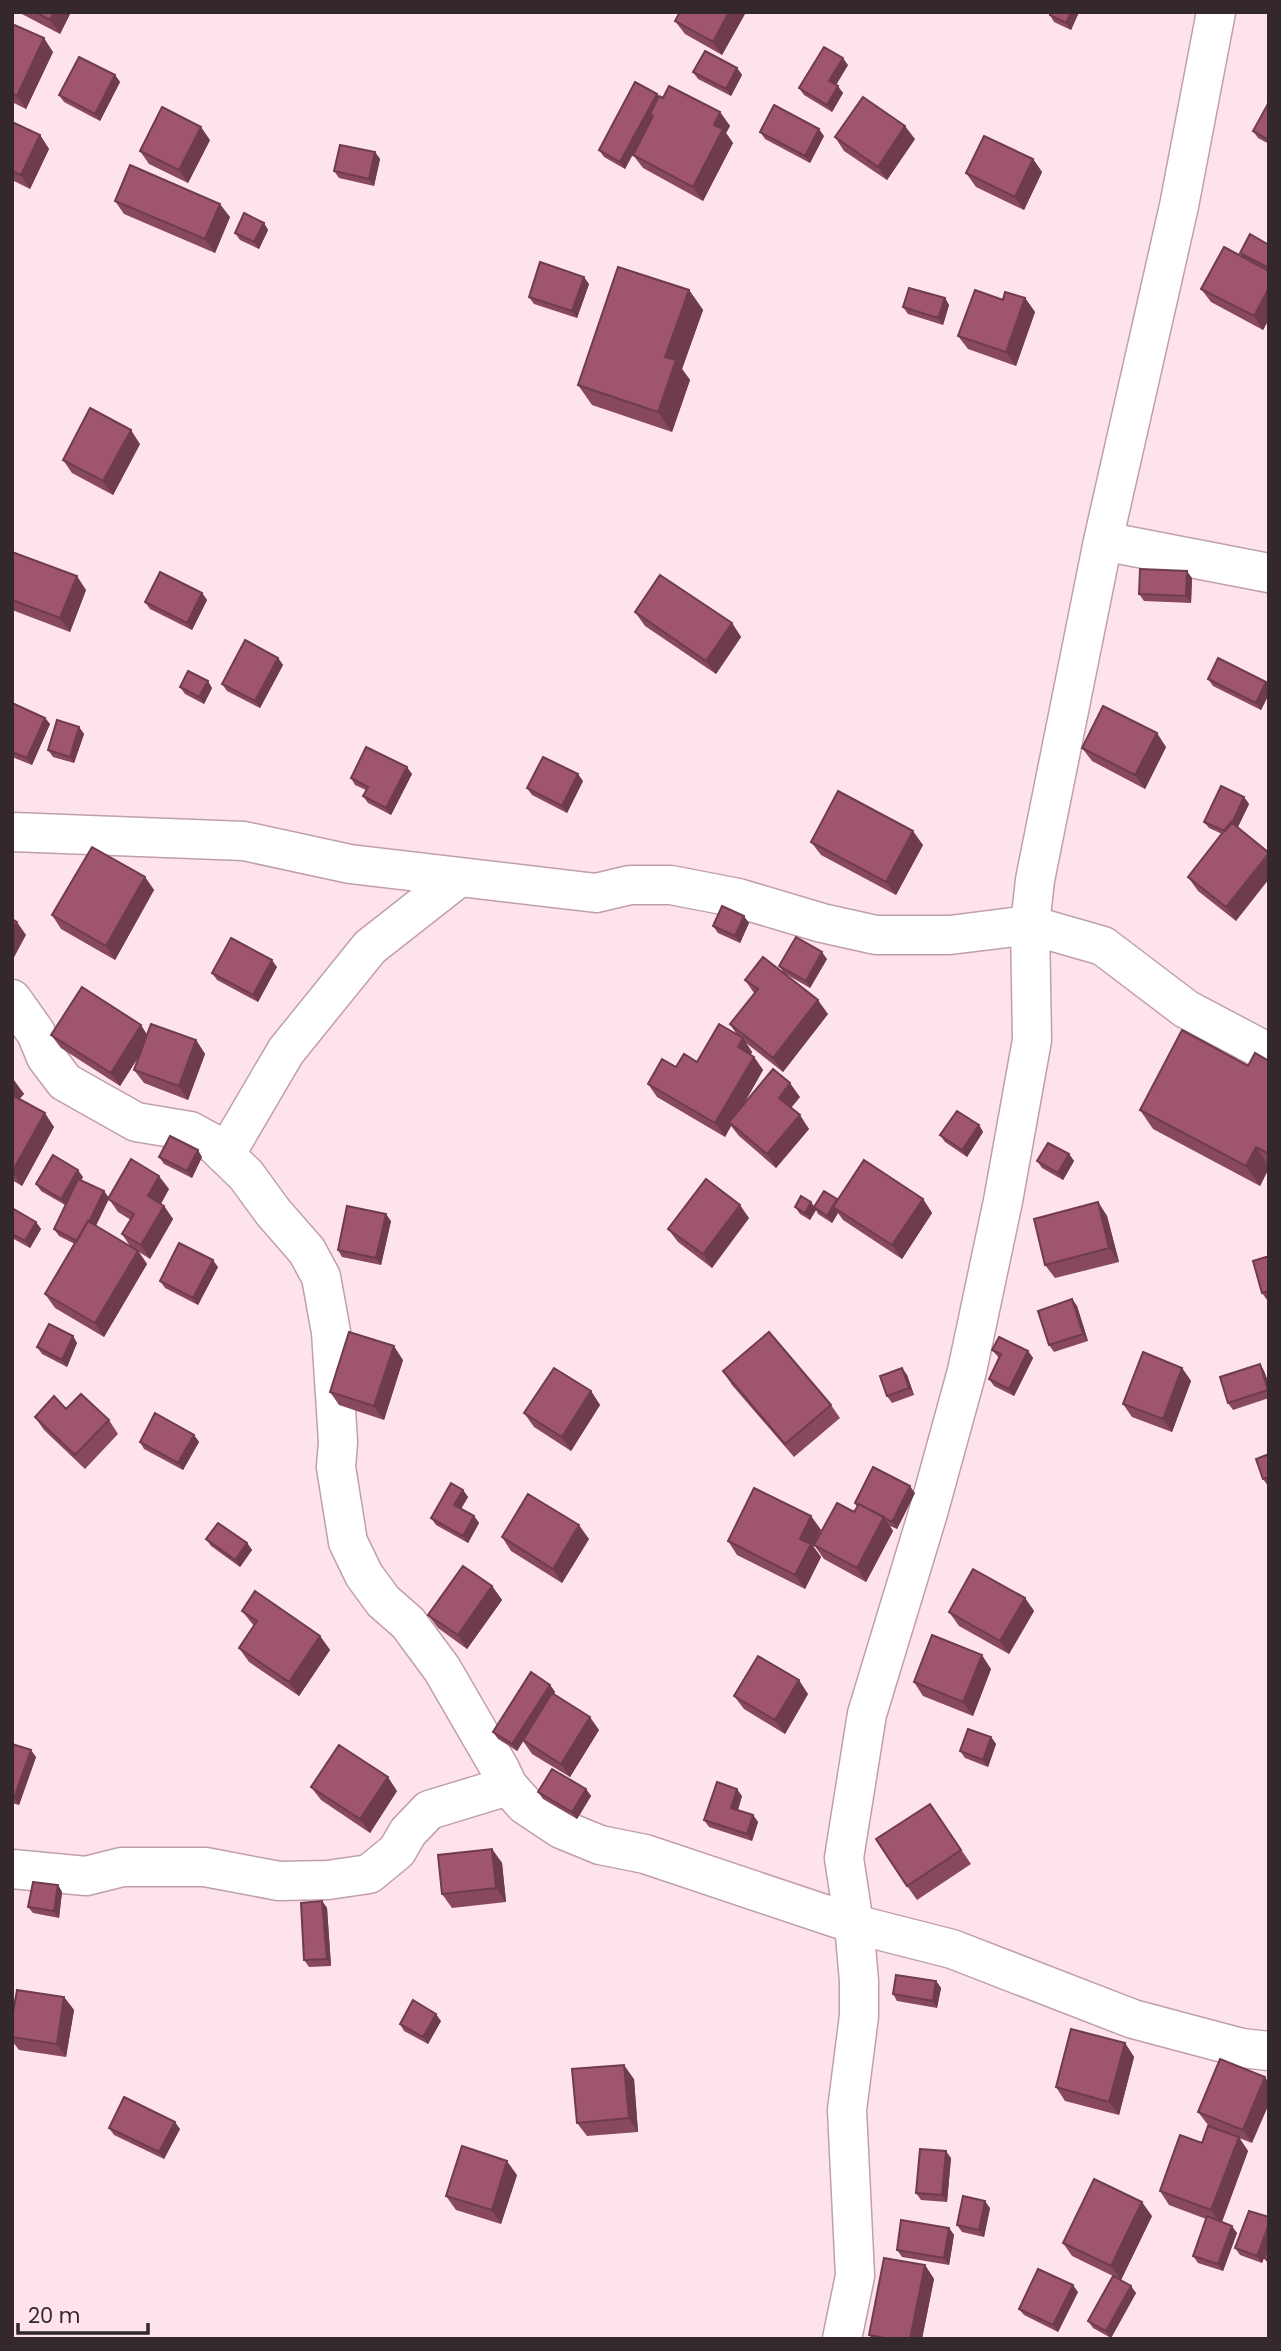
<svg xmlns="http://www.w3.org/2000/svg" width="1281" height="2351" viewBox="0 0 1281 2351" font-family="Poppins,sans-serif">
	<rect width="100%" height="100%" fill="#ffe3ea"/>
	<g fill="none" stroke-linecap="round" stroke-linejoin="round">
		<g stroke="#c0a0a8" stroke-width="41">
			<path id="street" d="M1103,541L1269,573
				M12,832L244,841L350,864L596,893L630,885H671L738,898L822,923L876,935H950L1030,925L1103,946L1186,1009L1269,1053
				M12,999L36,1033L46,1057L65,1082L136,1122L190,1131L214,1144L246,1175L273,1212L307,1251L321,1277L331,1332L338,1442L336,1467L348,1542L364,1575L383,1601L408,1623L442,1669L500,1769L508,1786L525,1805L561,1829L600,1845L645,1854L854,1924L952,1949L1133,2019L1242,2048L1269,2051
				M225,1155L286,1051L370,947L458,878
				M12,1869L86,1876L122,1867H205L279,1881L328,1880L369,1874L397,1851L408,1832L429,1810L508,1786
				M842,2339L855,2276L847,2110L859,2016V1981L854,1924L844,1858L867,1714L928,1513L967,1371L1003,1201L1032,1040L1030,925L1035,880L1103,541L1179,206L1216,12"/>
		</g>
		<use href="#street" stroke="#fff" stroke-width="38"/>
	</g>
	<path fill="#89495d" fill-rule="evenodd" d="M18,12H71L60,34Z
		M746,12L722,55L685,34L675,21Z
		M1079,12L1071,30L1054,22L1050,15Z
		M12,24L53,52L26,109L12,102Z
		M848,65L836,85L843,93L832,112L804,95L799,88Z
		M737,68L742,75L731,96L698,79L693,72Z
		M115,75L120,82L100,121L64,102L59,95Z
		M658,96L720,112L730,126L726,133L733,143L703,201L643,168L633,155L652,118L625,169L604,157L599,150Z
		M1269,102V144L1258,138L1253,131Z
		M12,122L40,135L49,149L30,189L12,180Z
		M760,132L824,136L810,163L765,139Z
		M835,137L915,139L887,180L844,151Z
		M210,140L188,183L149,164L140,151Z
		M375,152L380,159L374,186L339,178L334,171Z
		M1033,159L1042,172L1024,210L976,187L966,173Z
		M115,201L230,217L215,253L124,214Z
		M264,223L268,230L259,249L240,240L235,233Z
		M1269,245V319L1263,330L1211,302L1201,289L1242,257L1240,253Z
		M589,284L577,318L534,304L529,297Z
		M689,290L703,310L682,369L690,380L672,432L592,405L578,385Z
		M945,298L949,305L943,325L908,314L903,307Z
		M1025,298L1035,312L1016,366L968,349L958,336Z
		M140,444L113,495L72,473L63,460Z
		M12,552L86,590L70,632L12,610Z
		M1192,578L1191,603L1144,601L1139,594Z
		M202,593L207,600L192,630L150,609L145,602Z
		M635,612L732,623L741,637L716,674L645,626Z
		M278,658L283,665L260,708L227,691L222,684Z
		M1208,679L1266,682L1269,686V694L1261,710L1213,686Z
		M180,687L212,688L204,704L185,694Z
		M12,703L45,718L50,724L32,765L12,757Z
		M79,727L84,734L74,763L53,757L48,750Z
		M1166,747L1145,789L1092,761L1082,748Z
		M412,774L391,815L368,803L363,796L366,790L355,785L351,778Z
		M583,781L567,813L532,795L527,788Z
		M1244,797L1249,804L1238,827L1236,921L1198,891L1188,877L1222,834L1209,828L1204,822Z
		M811,842L923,845L896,895L821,855Z
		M145,877L154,890L115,960L61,929L52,915Z
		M749,923L740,943L718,933L713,926Z
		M827,959L810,988L784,973L779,966Z
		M277,967L258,1002L217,980L212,973Z
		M745,980L828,1014L783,1072L746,1043L752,1052L751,1055L754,1057L763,1070L743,1105L800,1097L791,1108L809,1129L776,1168L739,1136L731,1126L725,1137L657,1097L648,1084L676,1067L697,1062L737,1035L730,1024L754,993Z
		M51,1035L196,1040L205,1054L188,1100L144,1083L134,1070L139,1056L120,1086L61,1048Z
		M1269,1061V1168L1260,1186L1153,1129L1140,1110L1248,1066Z
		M12,1079L24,1094L19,1099L54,1127L22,1186L12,1180Z
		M979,1125L983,1132L967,1157L945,1142L940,1135Z
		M1069,1154L1074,1161L1063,1180L1042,1168L1037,1161Z
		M159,1157H202L192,1178L164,1164Z
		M83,1177L81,1180L104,1191L109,1198L169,1189L161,1204L164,1206L173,1219L150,1259L139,1252L147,1264L104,1337L55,1308L45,1294L75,1244L59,1236L54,1229L65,1205L41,1191L36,1184ZM109,1199L118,1212L131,1220L122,1234L130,1246L96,1226Z
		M923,1199L932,1213L902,1259L843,1220L838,1213L832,1223L818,1214L816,1210L810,1220L800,1214L795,1207L814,1206L838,1200Z
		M1098,1202L1107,1216L1119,1262L1055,1278L1045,1265Z
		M12,1208L36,1222L41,1229L30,1248L12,1238Z
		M749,1218L712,1268L678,1242L668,1229Z
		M391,1221L381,1265L342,1257L338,1250Z
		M1269,1256V1300H1267L1262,1293Z
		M218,1267L198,1305L165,1288L160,1281Z
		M1072,1299L1077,1306L1088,1341L1054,1352L1049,1345Z
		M73,1336L77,1343L67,1367L42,1354L37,1347Z
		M992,1350L1028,1351L1033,1358L1014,1396L994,1386L989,1379L999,1358Z
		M403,1360L384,1420L339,1405L330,1392Z
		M1260,1364L1264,1371L1269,1384V1398L1233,1410L1228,1403Z
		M902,1368L907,1375L914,1395L892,1403L887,1396Z
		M1182,1368L1191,1381L1172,1432L1132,1417L1123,1404Z
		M723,1371L831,1405L840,1418L794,1457L732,1385Z
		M591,1391L600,1405L571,1451L534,1427L524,1413Z
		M66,1409L109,1420L118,1434L85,1469L44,1430L35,1417Z
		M194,1435L199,1442L183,1470L144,1449L140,1442Z
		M1269,1454V1486H1268L1263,1479Z
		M463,1490L468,1497L461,1509L474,1516L479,1523L468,1543L436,1525L431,1518Z
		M915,1493L897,1529L890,1526L893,1531L866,1582L824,1559L814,1545L854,1512L857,1507L855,1503Z
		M811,1516L821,1530L813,1546L821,1557L805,1589L737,1555L728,1541Z
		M502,1537L589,1539L562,1583L511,1551Z
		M206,1539L247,1543L252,1550L240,1567L211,1546Z
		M492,1586L502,1600L467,1649L438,1628L428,1615Z
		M1025,1598L1034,1611L1009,1654L959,1626L949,1612Z
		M242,1611L320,1636L330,1650L299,1696L249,1662L239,1648L254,1626Z
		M991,1669L973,1716L923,1696L914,1682Z
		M550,1685L555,1692L554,1694L599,1730L570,1777L532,1754L523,1741L517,1751L498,1739L493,1732Z
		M808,1694L785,1734L744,1709L734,1696Z
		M991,1737L996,1744L988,1767L965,1758L960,1751Z
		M12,1744L36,1757L19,1805L12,1803Z
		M311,1787L397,1791L370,1833L321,1800Z
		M586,1789L591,1796L577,1819L543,1799L538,1792Z
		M742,1796L738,1810L753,1815L758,1822L752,1841L709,1827L704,1820Z
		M930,1804L971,1864L917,1900L907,1886Z
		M492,1849L502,1863L506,1902L452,1908L442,1894Z
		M58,1885L62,1892L59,1918L33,1913L28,1907Z
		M322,1901L327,1908L331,1966L309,1967L304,1960Z
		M936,1981L941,1988L937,2008L897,2001L893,1994Z
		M64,1997L74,2010L66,2057L19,2050L12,2041V2019Z
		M441,2021L428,2044L404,2031L400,2024Z
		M1125,2043L1134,2057L1119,2115L1065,2101L1056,2087Z
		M1220,2059L1252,2143L1239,2138L1248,2151L1222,2222L1237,2233L1223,2271L1198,2263L1193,2256L1206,2219L1169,2205L1160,2191L1202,2143L1208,2125L1198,2112Z
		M634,2079L638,2132L587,2136L577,2123Z
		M109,2128L180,2129L164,2159L114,2135Z
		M951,2158L947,2202L921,2200L916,2193Z
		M517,2175L501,2224L456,2210L446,2196Z
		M990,2208L984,2237L962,2232L957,2225Z
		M1152,2216L1121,2280L1136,2293L1111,2338L1093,2328L1088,2321L1113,2276L1072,2256L1063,2243Z
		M949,2228L954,2235L949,2265L902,2257L897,2250Z
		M1269,2246V2265L1264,2258L1262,2263L1240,2255L1235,2248L1265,2254Z
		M925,2265L934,2279L922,2339H872L869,2335Z
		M1078,2292L1058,2332L1024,2315L1019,2309Z"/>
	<path fill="#6f3c4c" d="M54,12H71L60,34L50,20Z
		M729,12H746L722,55L713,42Z
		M1071,12H1079L1071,30L1066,23Z
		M44,38L53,52L26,109L17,96Z
		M843,58L848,65L834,88L829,81Z
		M737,68L742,75L731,96L726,89Z
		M115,75L120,82L100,121L95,114Z
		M838,86L843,93L832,112L827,105Z
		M657,94L661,101L650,114L652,118L625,169L620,162Z
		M720,112L730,126L726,133L733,143L703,201L693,187L714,125Z
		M905,126L915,139L887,180L878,167Z
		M201,127L210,140L188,183L179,170Z
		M819,129L824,136L810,163L805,156Z
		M40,135L49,149L30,189L21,175Z
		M375,152L380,159L374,186L369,179Z
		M1033,159L1042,172L1024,210L1015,197Z
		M220,204L230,217L215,253L205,239Z
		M264,223L268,230L259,249L254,242Z
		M584,277L589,284L577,318L572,311Z
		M1269,288V319L1263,330L1254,316Z
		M689,290L703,310L682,369L690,380L672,432L658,412L665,357Z
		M945,298L949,305L943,325L938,318Z
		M1025,298L1035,312L1016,366L1006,352Z
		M131,430L140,444L113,495L103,481Z
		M1187,571L1192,578L1191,603L1186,596Z
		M77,576L86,590L70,632L60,618Z
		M202,593L207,600L192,630L187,623Z
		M732,623L741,637L716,674L706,661Z
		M278,658L283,665L260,708L255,701Z
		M208,681L212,688L204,704L199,697Z
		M1266,682L1269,686V694L1261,710L1256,703Z
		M45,718L50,724L32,765L27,758Z
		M79,727L84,734L74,763L70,757Z
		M1157,733L1166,747L1145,789L1135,775Z
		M407,767L412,774L391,815L386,808Z
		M578,774L583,781L567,813L562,806Z
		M1244,797L1249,804L1232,839L1227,832Z
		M913,831L923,845L896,895L886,882Z
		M1269,853V879L1236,921L1226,907Z
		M145,877L154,890L115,960L106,946Z
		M744,916L749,923L740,943L735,936Z
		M17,922L26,935L12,961V930Z
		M822,952L827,959L810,988L806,981Z
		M272,960L277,967L258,1002L253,995Z
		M818,1000L828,1014L783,1072L773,1058Z
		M141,1025L150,1039L120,1086L111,1073Z
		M743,1038L752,1052L747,1061L738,1047Z
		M196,1040L205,1054L188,1100L179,1086Z
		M754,1057L763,1070L732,1125L729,1122L731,1126L725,1137L715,1123Z
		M14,1080L24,1094L12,1107V1082Z
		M790,1083L800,1097L788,1111L779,1098Z
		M45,1113L54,1127L22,1186L12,1172Z
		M800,1115L809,1129L776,1168L767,1154Z
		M979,1125L983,1132L967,1157L962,1150Z
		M1256,1147L1269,1166V1168L1260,1186L1246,1166Z
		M198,1150L202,1157L192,1178L187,1171Z
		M1069,1154L1074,1161L1063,1180L1058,1173Z
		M78,1170L83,1177L66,1206L61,1199Z
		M159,1176L169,1189L157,1210L148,1196Z
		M104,1191L109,1198L84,1249L79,1242Z
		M837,1199L833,1207L838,1213L832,1223L827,1216Z
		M923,1199L932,1213L902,1259L892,1245Z
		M811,1202L816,1209L814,1207L816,1210L810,1220L805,1213Z
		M1098,1202L1107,1216L1119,1262L1109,1248Z
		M740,1205L749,1218L712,1268L703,1254Z
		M164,1206L173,1219L150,1259L141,1245Z
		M386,1214L391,1221L381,1265L376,1258Z
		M36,1222L41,1229L30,1248L25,1241Z
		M138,1251L147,1264L104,1337L95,1323Z
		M213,1260L218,1267L198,1305L193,1298Z
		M1072,1299L1077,1306L1088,1341L1083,1334Z
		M73,1336L77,1343L67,1367L62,1360Z
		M394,1346L403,1360L384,1420L374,1406Z
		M1028,1351L1033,1358L1014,1396L1009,1389Z
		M1260,1364L1264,1371L1269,1384V1391Z
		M902,1368L907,1375L914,1395L909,1388Z
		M1182,1368L1191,1381L1172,1432L1163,1419Z
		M591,1391L600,1405L571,1451L562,1437Z
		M194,1435L199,1442L183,1470L178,1463Z
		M910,1486L915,1493L897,1529L892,1522Z
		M463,1490L468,1497L459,1512L454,1505Z
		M474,1516L479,1523L468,1543L463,1536Z
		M811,1516L821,1530L813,1546L821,1557L805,1589L795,1575L800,1539Z
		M884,1517L893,1531L866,1582L857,1568Z
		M579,1525L589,1539L562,1583L553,1569Z
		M247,1543L252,1550L240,1567L235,1560Z
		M492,1586L502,1600L467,1649L458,1635Z
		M1025,1598L1034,1611L1009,1654L1000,1641Z
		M320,1636L330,1650L299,1696L289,1682Z
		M982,1655L991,1669L973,1716L963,1702Z
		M799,1680L808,1694L785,1734L775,1720Z
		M550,1685L555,1692L517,1751L512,1744Z
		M590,1717L599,1730L570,1777L561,1764Z
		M991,1737L996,1744L988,1767L983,1760Z
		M31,1750L36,1757L19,1805L14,1798Z
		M388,1777L397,1791L370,1833L360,1819Z
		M586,1789L591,1796L577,1819L572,1812Z
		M737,1789L742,1796L736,1815L731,1808Z
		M753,1815L758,1822L752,1841L747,1834Z
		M492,1849L502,1863L506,1902L496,1888Z
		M58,1885L62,1892L59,1918L54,1911Z
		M322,1901L327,1908L331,1966L327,1959Z
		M936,1981L941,1988L937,2008L933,2001Z
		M64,1997L74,2010L66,2057L57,2044Z
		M436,2014L441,2021L428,2044L423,2037Z
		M1125,2043L1134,2057L1119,2115L1109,2102Z
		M624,2065L634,2079L638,2132L629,2118Z
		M1265,2077L1269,2083V2104L1252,2143L1243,2130Z
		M175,2122L180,2129L164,2159L159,2152Z
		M1239,2137L1248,2151L1221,2224L1211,2210Z
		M946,2151L951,2158L947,2202L942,2195Z
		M507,2161L517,2175L501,2224L492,2210Z
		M985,2201L990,2208L984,2237L979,2230Z
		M1142,2202L1152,2216L1121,2280L1111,2266Z
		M1269,2224V2244L1262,2263L1257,2256Z
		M1232,2226L1237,2233L1223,2271L1218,2264Z
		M949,2228L954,2235L949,2265L944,2258Z
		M925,2265L934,2279L922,2339H910Z
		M1073,2285L1078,2292L1058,2332L1053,2325Z
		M1131,2286L1136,2293L1111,2338L1106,2331Z"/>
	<path fill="#9f556c" stroke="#6f3c4c" stroke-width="2" d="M35,12H54L50,20Z
		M680,12H729L713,42L675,21Z
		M1051,12H1071L1066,23L1050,15Z
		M12,24L44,38L17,96L12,93Z
		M824,47L843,58L829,81L838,86L827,105L799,88Z
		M705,51L737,68L726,89L693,72Z
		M79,57L115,75L95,114L59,95Z
		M635,82L657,94L620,162L599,150Z
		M669,86L720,112L714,125L723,129L693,187L633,155L653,116L650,114L659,96L663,98Z
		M863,97L905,126L878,167L835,137Z
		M1269,102V140L1253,131Z
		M774,105L819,129L805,156L760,132Z
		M162,107L201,127L179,170L140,151Z
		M12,122L40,135L21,175L12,171Z
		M984,136L1033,159L1015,197L966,173Z
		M340,145L375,152L369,179L334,171Z
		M130,165L220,204L205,239L115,201Z
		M244,213L264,223L254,242L235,233Z
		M1250,234L1269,245V268L1240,253Z
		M1224,247L1269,271V288L1254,316L1201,289Z
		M540,262L584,277L572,311L529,297Z
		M618,267L689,290L665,357L676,360L658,412L578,385Z
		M909,288L945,298L938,318L903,307Z
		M975,290L1003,300L1005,292L1025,298L1006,352L958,336Z
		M90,408L131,430L103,481L63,460Z
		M12,552L77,576L60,618L12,600Z
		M1140,569L1187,571L1186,596L1139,594Z
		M160,572L202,593L187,623L145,602Z
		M660,575L732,623L706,661L635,612Z
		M245,640L278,658L255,701L222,684Z
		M1218,658L1266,682L1256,703L1208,679Z
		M188,671L208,681L199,697L180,687Z
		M12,703L45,718L27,758L12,752Z
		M1103,706L1157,733L1135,775L1082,748Z
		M57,720L79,727L70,757L48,750Z
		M366,747L407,767L386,808L363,796L368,787L351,778Z
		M543,757L578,774L562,806L527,788Z
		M1221,786L1244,797L1232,823L1225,831L1204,822Z
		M838,791L913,831L886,882L811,842Z
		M1231,822L1269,853L1226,907L1188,877Z
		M92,847L145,877L106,946L52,915Z
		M722,906L744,916L735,936L713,926Z
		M12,919L17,922L12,930Z
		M796,937L822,952L806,981L779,966Z
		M231,938L272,960L253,995L212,973Z
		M763,957L818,1000L773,1058L730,1024L758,989L745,980Z
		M82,987L141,1025L111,1073L51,1035Z
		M151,1024L196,1040L179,1086L134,1070Z
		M719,1024L743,1038L738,1047L754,1057L715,1123L648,1084L662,1059L676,1067L684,1054L697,1062Z
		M1182,1030L1248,1066L1255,1053L1269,1061V1154L1256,1147L1246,1166L1140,1110Z
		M773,1069L790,1083L779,1098L800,1115L767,1154L729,1122Z
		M12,1095L45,1113L12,1172Z
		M957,1111L979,1125L962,1150L940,1135Z
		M170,1136L198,1150L187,1171L159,1157Z
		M1048,1143L1069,1154L1058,1173L1037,1161Z
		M53,1155L78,1170L61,1199L36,1184Z
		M131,1159L159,1176L148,1196L164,1206L141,1245L122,1234L134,1214L108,1199Z
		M864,1160L923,1199L892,1245L833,1207Z
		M78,1179L104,1191L89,1222L88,1221L77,1241L54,1229Z
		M706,1179L740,1205L703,1254L668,1229Z
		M824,1191L837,1199L827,1216L814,1207Z
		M801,1196L811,1202L805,1213L795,1207Z
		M1098,1202L1109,1248L1045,1265L1034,1219Z
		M347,1206L386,1214L376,1258L338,1250Z
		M12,1208L36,1222L25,1241L12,1234Z
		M88,1221L138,1251L95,1323L45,1294Z
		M179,1243L213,1260L193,1298L160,1281Z
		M1269,1256V1291L1262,1293L1253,1261Z
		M1072,1299L1083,1334L1049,1345L1038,1311Z
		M49,1324L73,1336L62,1360L37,1347Z
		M349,1332L394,1346L374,1406L330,1392Z
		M769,1332L831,1405L785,1444L723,1371Z
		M999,1337L1028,1351L1009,1389L989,1379L1001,1354L992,1350Z
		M1143,1352L1182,1368L1163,1419L1123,1404Z
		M1260,1364L1268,1390L1228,1403L1220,1377Z
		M554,1368L591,1391L562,1437L524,1413Z
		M902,1368L909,1388L887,1396L880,1376Z
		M81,1394L109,1420L75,1455L35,1417L54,1396L66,1409Z
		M155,1413L194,1435L178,1463L140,1442Z
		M1269,1454V1477L1263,1479L1256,1459Z
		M873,1467L910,1486L892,1522L859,1504L858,1505L855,1503Z
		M451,1483L463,1490L454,1505L474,1516L463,1536L431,1518Z
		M754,1488L811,1516L800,1539L811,1544L795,1575L728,1541Z
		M528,1494L579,1525L553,1569L502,1537Z
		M837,1503L854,1512L859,1504L884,1517L857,1568L814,1545Z
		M218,1523L247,1543L235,1560L206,1539Z
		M463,1566L492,1586L458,1635L428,1615Z
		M973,1569L1025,1598L1000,1641L949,1612Z
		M255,1591L320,1636L289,1682L239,1648L257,1621L242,1611Z
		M932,1635L982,1655L963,1702L914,1682Z
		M758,1656L799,1680L775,1720L734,1696Z
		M531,1672L550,1685L512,1744L493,1732Z
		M552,1693L590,1717L561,1764L523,1740Z
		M968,1729L991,1737L983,1760L960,1751Z
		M12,1744L31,1750L14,1798L12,1797Z
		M339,1745L388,1777L360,1819L311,1787Z
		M552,1769L586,1789L572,1812L538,1792Z
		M717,1782L737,1789L731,1808L753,1815L747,1834L704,1820Z
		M930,1804L961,1850L907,1886L876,1839Z
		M492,1849L496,1888L442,1894L438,1855Z
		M33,1882L58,1885L54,1911L28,1907Z
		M322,1901L327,1959L304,1960L301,1903Z
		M896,1975L936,1981L933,2001L893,1994Z
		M17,1990L64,1997L57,2044L12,2037V2019Z
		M413,2000L436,2014L423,2037L400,2024Z
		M1071,2029L1125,2043L1109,2102L1056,2087Z
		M1220,2059L1265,2077L1243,2130L1198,2112Z
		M624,2065L629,2118L577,2123L572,2069Z
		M124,2097L175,2122L159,2152L109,2128Z
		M1208,2126L1239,2137L1211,2210L1160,2191L1180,2135L1202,2143Z
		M462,2146L507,2161L492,2210L446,2196Z
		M920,2149L946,2151L942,2195L916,2193Z
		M1094,2179L1142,2202L1111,2266L1063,2243Z
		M963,2196L985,2201L979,2230L957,2225Z
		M1249,2211L1269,2217V2224L1257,2256L1235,2248Z
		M1207,2216L1232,2226L1218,2264L1193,2256Z
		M901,2220L949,2228L944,2258L897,2250Z
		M1269,2246V2260L1264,2258Z
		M884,2258L925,2265L910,2339H889L869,2335Z
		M1038,2269L1073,2285L1053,2325L1019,2309Z
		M1113,2276L1131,2286L1106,2331L1088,2321Z"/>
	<rect width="1281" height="2351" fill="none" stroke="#35282b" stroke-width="28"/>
	<path d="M18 2323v10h130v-10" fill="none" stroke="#35282b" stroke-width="3.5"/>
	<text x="28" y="2323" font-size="21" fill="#35282b" stroke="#ffe3ea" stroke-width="5" paint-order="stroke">20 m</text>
</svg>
